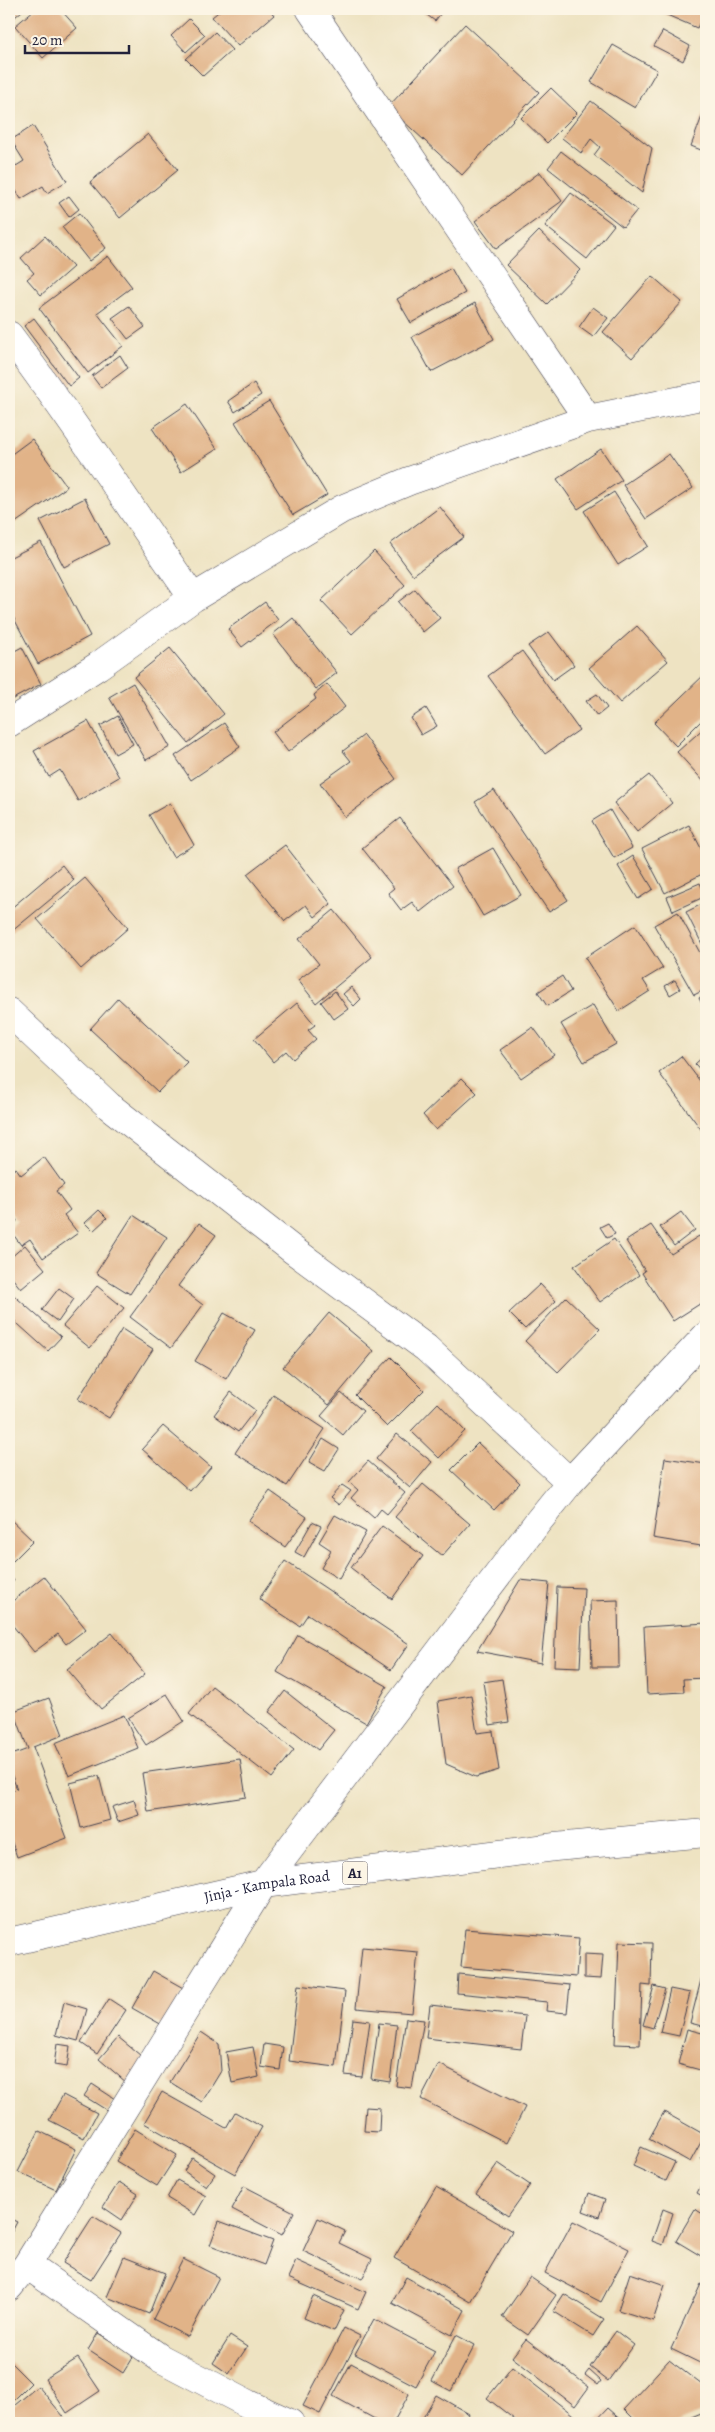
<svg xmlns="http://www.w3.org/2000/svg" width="715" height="2432" viewBox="0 0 715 2432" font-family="Alegreya,serif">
	<rect width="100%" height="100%" fill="#fcf5e5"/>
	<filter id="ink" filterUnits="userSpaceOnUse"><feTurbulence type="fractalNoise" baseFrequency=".02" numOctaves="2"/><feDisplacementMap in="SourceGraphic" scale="10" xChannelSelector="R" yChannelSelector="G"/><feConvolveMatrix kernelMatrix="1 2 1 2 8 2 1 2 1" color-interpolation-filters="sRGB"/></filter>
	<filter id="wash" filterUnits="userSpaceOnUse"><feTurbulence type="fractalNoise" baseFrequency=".0096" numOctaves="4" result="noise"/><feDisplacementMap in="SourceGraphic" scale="20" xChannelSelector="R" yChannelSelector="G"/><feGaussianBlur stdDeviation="1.12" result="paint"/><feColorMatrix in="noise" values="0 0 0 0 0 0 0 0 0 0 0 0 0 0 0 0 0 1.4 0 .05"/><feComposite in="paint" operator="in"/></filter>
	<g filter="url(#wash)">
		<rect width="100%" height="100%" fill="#eee3c2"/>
		<g id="blocks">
			<path fill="#e1b388" d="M9,9H20L22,11L9,22Z
				M35,9H60L77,28L43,58L15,26Z
				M222,9H269L274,15L238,46L212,17Z
				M419,9H444L435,21Z
				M653,9H706L697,28Z
				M189,19L205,35L186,52L171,36Z
				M465,24L539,92L462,175L388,107Z
				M663,31L690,46L683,61L654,46Z
				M215,32L232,50L203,76L186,59Z
				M613,45L657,70L635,108L591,82Z
				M551,88L577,113L547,143L521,118Z
				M591,101L652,148L642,193L594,155L600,147L591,139L581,153L562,138Z
				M704,111L706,112V152L691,146Z
				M33,126L67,181L47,193L43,186L21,199L9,179V154L16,166L24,161L11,140Z
				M148,134L178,170L120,218L90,182Z
				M561,151L637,210L623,227L548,168Z
				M540,172L562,201L496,249L475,221Z
				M571,193L614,225L587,259L545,226Z
				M69,196L79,209L69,217L59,203Z
				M79,213L106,248L89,261L62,227Z
				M539,231L580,270L547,304L506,265Z
				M45,236L73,267L41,295L27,279L34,273L21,258Z
				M108,256L132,287L97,313L123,346L88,373L39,308Z
				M451,268L465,293L411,323L397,299Z
				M652,276L682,302L632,358L603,332Z
				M475,303L494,339L431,372L412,337Z
				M129,306L145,327L128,339L112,318Z
				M593,307L608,318L593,337L579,327Z
				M34,318L79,378L69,386L24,326Z
				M120,355L128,368L101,388L92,376Z
				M254,383L261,395L235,412L228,401Z
				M269,401L327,495L293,515L235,422Z
				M187,404L217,449L181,472L152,428Z
				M32,439L67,487L15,523L9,514V456Z
				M601,449L622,480L578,509L557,479Z
				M669,454L693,488L646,519L623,485Z
				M614,492L648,546L618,565L584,511Z
				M85,498L109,544L64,567L40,521Z
				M440,507L464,537L413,575L390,544Z
				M41,542L90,636L38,664L9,609V558Z
				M374,551L405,585L352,634L321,601Z
				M415,589L440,618L423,632L398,602Z
				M265,602L278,620L242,647L228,629Z
				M293,618L337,673L316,689L273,634Z
				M637,626L668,661L620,703L589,668Z
				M549,632L574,665L553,680L528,646Z
				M22,647L41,684L9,701V654Z
				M170,648L224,714L188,743L134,677Z
				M522,651L579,730L545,754L488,676Z
				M706,673V716L676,746L654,723Z
				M133,683L170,747L146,760L109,697Z
				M327,684L345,707L288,752L273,732L316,699L314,695Z
				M597,694L607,708L597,716L586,701Z
				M426,708L437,726L421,735L411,718Z
				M118,716L133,744L115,754L100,726Z
				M88,721L119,777L78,801L60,770L49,777L34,751Z
				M224,723L240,747L191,780L175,756Z
				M706,726V784L677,752Z
				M364,735L396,779L345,817L320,783L351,761L343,751Z
				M649,775L672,803L637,832L614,803Z
				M494,790L568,900L549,912L475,802Z
				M170,803L194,845L173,857L149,815Z
				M610,810L632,848L614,858L592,821Z
				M400,818L453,886L420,912L412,902L401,910L388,893L394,888L362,848Z
				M689,825L706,858V872L665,893L642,849Z
				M285,845L331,904L315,917L306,905L285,921L247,874Z
				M493,848L521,895L483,916L455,869Z
				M633,856L653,889L638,899L618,866Z
				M62,865L74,880L11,932L9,929V910Z
				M85,878L128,928L81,969L37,919Z
				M700,883L706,896L673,911L667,897Z
				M706,902V952L686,912Z
				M334,910L372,957L316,1003L298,980L319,964L299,939Z
				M678,912L706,964V989L694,995L654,925Z
				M635,925L663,968L643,980L650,991L619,1011L585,958Z
				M562,976L571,991L547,1006L538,992Z
				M675,980L680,989L670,995L665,986Z
				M351,987L361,999L354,1006L343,994Z
				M335,991L348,1009L334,1019L321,1002Z
				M706,994V1012L699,998Z
				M118,998L187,1062L158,1092L90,1029Z
				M297,1003L315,1025L308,1030L316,1039L293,1059L286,1051L273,1062L254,1039Z
				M593,1005L616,1044L584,1062L561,1024Z
				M533,1027L554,1055L521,1078L500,1050Z
				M706,1054V1076L695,1064Z
				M681,1056L706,1089V1136L659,1073Z
				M462,1078L477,1093L436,1130L423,1115Z
				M44,1157L64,1185L56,1191L70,1210L64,1215L78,1233L43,1258L30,1239L21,1245L9,1229L17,1221L9,1209V1173L16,1168L21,1175Z
				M99,1210L107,1218L93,1231L85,1223Z
				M681,1212L695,1230L674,1246L660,1227Z
				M133,1215L167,1237L130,1294L96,1273Z
				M199,1223L216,1235L178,1286L203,1305L171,1348L130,1317Z
				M608,1223L615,1234L607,1238L600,1227Z
				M651,1225L671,1254L699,1236L706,1246V1300L673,1321L642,1273L645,1271L626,1241Z
				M614,1239L639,1275L600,1302L574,1266Z
				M25,1245L45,1269L21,1289L9,1274V1259Z
				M540,1284L556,1301L525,1329L509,1313Z
				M97,1286L124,1308L90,1348L63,1326Z
				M59,1288L74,1299L58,1322L42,1310Z
				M9,1291L61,1337L48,1351L9,1316Z
				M566,1297L600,1329L558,1372L525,1341Z
				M224,1313L255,1330L226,1379L195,1361Z
				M329,1313L374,1351L329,1405L283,1367Z
				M122,1329L153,1349L109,1418L78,1399Z
				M391,1357L424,1390L387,1427L355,1395Z
				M231,1392L255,1410L238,1432L214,1415Z
				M341,1393L363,1411L343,1435L321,1416Z
				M273,1395L325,1429L287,1486L235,1453Z
				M438,1403L465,1431L439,1458L411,1431Z
				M163,1426L211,1467L190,1491L142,1449Z
				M397,1434L432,1462L410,1488L376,1459Z
				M323,1439L339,1449L325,1471L309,1462Z
				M478,1443L520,1483L494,1510L451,1470Z
				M665,1458L706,1464V1506L701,1546L653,1538Z
				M368,1461L405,1493L387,1514L381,1509L374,1518L351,1498L358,1490L349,1482Z
				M423,1484L470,1524L442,1556L395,1517Z
				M342,1485L351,1491L339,1505L330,1498Z
				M270,1491L307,1517L285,1547L248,1521Z
				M335,1515L366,1532L339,1579L321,1568L331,1550L319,1542Z
				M9,1518L33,1541L13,1561L9,1558Z
				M312,1522L321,1526L304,1557L295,1552Z
				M382,1526L423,1556L392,1599L351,1568Z
				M285,1561L409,1644L391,1670L308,1614L300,1626L259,1599Z
				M9,1573L14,1581L9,1584Z
				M44,1576L86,1629L66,1644L58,1634L34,1652L9,1621V1604Z
				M520,1580L549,1583L541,1663L477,1651Z
				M557,1587L584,1588L580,1667L554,1666Z
				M618,1600L619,1667H592L590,1601Z
				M706,1623V1678L683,1679L684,1692L647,1694L644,1627Z
				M112,1633L145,1674L101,1709L67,1669Z
				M298,1635L387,1686L366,1723L277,1672Z
				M502,1679L509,1722L490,1725L483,1682Z
				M212,1686L294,1750L272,1778L189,1714Z
				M285,1691L334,1730L318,1750L269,1712Z
				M167,1694L184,1721L146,1745L128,1718Z
				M471,1695L477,1733L493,1731L499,1770L476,1777L446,1764L438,1701Z
				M49,1698L63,1735L33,1747L67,1838L17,1857L9,1834V1792L17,1789L9,1768V1756L28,1749L14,1711Z
				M124,1715L138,1748L69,1776L55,1743Z
				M240,1759L246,1797L148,1812L142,1773Z
				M99,1776L110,1820L81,1828L70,1783Z
				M134,1800L139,1815L118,1822L112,1807Z
				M465,1929L579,1938L576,1977L461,1967Z
				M705,1940H706V1959L702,1958Z
				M619,1942L652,1943L651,1986L642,1985L640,2045L615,2044Z
				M362,1947L418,1952L412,2013L356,2008Z
				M584,1954L603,1955L601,1979L584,1978Z
				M153,1971L185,1989L164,2026L132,2008Z
				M703,1972L706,1973V2027L690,2023Z
				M458,1974L570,1985L567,2013L546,2011L547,2002L457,1993Z
				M298,1985L345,1991L336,2067L289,2061Z
				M654,1986L665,1989L653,2028L643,2025Z
				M670,1989L690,1993L679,2036L660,2032Z
				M109,1999L126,2010L97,2054L81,2043Z
				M64,2002L87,2009L78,2041L56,2035Z
				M430,2005L525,2016L521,2049L426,2038Z
				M406,2018L424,2020L412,2088L396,2086Z
				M353,2019L370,2021L362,2077L345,2075Z
				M379,2023L397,2025L390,2082L371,2079Z
				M687,2029L706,2034L704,2071L678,2064Z
				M201,2032L219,2044L221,2071L202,2102L170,2082Z
				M118,2037L146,2060L127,2083L99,2059Z
				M57,2044L70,2046L67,2067L54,2065Z
				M264,2044L283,2047L280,2070L261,2067Z
				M253,2047L259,2077L232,2083L226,2052Z
				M439,2064L525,2107L507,2143L421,2099Z
				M92,2084L115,2099L108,2111L84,2096Z
				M162,2092L226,2128L235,2112L262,2127L235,2174L144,2123Z
				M63,2095L97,2113L84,2138L49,2120Z
				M366,2107L380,2108L379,2132L364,2131Z
				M664,2112L705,2135L690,2162L649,2139Z
				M135,2129L177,2155L157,2186L116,2161Z
				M39,2131L76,2149L56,2190L18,2172Z
				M641,2147L675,2162L666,2181L633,2166Z
				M706,2148V2162L701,2159Z
				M192,2158L215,2174L206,2187L184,2171Z
				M498,2163L530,2185L508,2216L476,2194Z
				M706,2176V2198L697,2193Z
				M177,2180L206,2196L195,2215L167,2198Z
				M119,2182L138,2194L122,2220L103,2207Z
				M244,2186L294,2212L282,2235L232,2209Z
				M436,2187L512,2231L470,2302L394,2258Z
				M589,2193L605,2199L599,2217L583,2211Z
				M663,2209L673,2213L663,2245L652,2241Z
				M695,2209L706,2216V2259L676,2241Z
				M93,2216L121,2233L91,2280L63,2263Z
				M9,2218L17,2222L9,2237Z
				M318,2218L345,2231L339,2243L372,2259L362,2279L303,2251Z
				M219,2221L273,2241L264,2265L210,2245Z
				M573,2221L629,2249L601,2302L545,2273Z
				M124,2257L165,2273L149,2314L107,2297Z
				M183,2259L219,2277L188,2337L153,2319Z
				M296,2260L366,2292L358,2309L288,2278Z
				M630,2273L665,2285L653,2321L618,2310Z
				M406,2277L465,2310L452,2335L392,2303Z
				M530,2277L556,2295L528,2335L502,2317Z
				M701,2284L706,2287V2360L704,2365L671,2349Z
				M564,2294L604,2319L593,2336L553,2311Z
				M313,2296L344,2310L334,2331L304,2318Z
				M374,2319L435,2351L416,2386L355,2354Z
				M344,2328L360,2336L320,2414L303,2406Z
				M616,2331L634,2345L608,2381L590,2367Z
				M98,2333L134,2355L123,2373L88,2350Z
				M456,2335L475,2345L451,2391L432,2381Z
				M230,2336L247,2347L229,2374L213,2363Z
				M526,2339L589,2387L575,2406L512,2357Z
				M78,2358L100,2391L67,2413L45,2379Z
				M669,2360L706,2388V2411L677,2423H638L624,2409Z
				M9,2361L31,2383L9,2405Z
				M351,2363L409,2394L393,2423H382L333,2396Z
				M512,2367L577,2418L572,2423H519L487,2398Z
				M589,2370L601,2381L598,2385L585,2375Z
				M38,2386L69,2423H16L9,2414V2410Z
				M436,2395L469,2414L464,2423H420Z
				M608,2408L625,2423H594Z"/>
		</g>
	</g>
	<g filter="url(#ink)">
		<use href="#blocks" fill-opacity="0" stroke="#413f4f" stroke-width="1"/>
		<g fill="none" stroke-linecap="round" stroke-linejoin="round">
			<g stroke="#413f4f" stroke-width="29">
				<path id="minor" d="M310,9L588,419
					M9,335C73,420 132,510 193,598
					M9,723L98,666L193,598L342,509L409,481L588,419L706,395
					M9,1012L109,1106L293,1250L426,1348L570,1482
					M27,2265L160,2358L248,2404L290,2423
					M9,2287L27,2265L263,1884L537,1523L570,1482L706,1336"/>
			</g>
			<g stroke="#413f4f" stroke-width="29">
				<g id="trunk">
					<path id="s1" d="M9,1942L263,1884L555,1847L706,1833"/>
				</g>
			</g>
			<use href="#minor" stroke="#fff" stroke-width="28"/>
			<use href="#trunk" stroke="#fff" stroke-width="28"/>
		</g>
	</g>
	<g text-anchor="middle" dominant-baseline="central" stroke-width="5" stroke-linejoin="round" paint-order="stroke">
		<rect fill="#fcf5e5" stroke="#63616e" stroke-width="1" x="342.5" y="1861.5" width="25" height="23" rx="4"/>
		<g font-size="14" font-weight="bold" fill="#22223b">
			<text x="355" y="1873">A1</text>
		</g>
		<g font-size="15" fill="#22223b" stroke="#fcf5e5">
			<text stroke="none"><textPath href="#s1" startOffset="264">Jinja - Kampala Road</textPath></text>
		</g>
	</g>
	<rect width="715" height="2432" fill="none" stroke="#fcf5e5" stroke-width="30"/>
	<path d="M25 45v8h104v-8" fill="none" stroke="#22223b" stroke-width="2.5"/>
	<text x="32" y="45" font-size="15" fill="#22223b" stroke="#fcf5e5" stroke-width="4" paint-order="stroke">20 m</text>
</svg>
